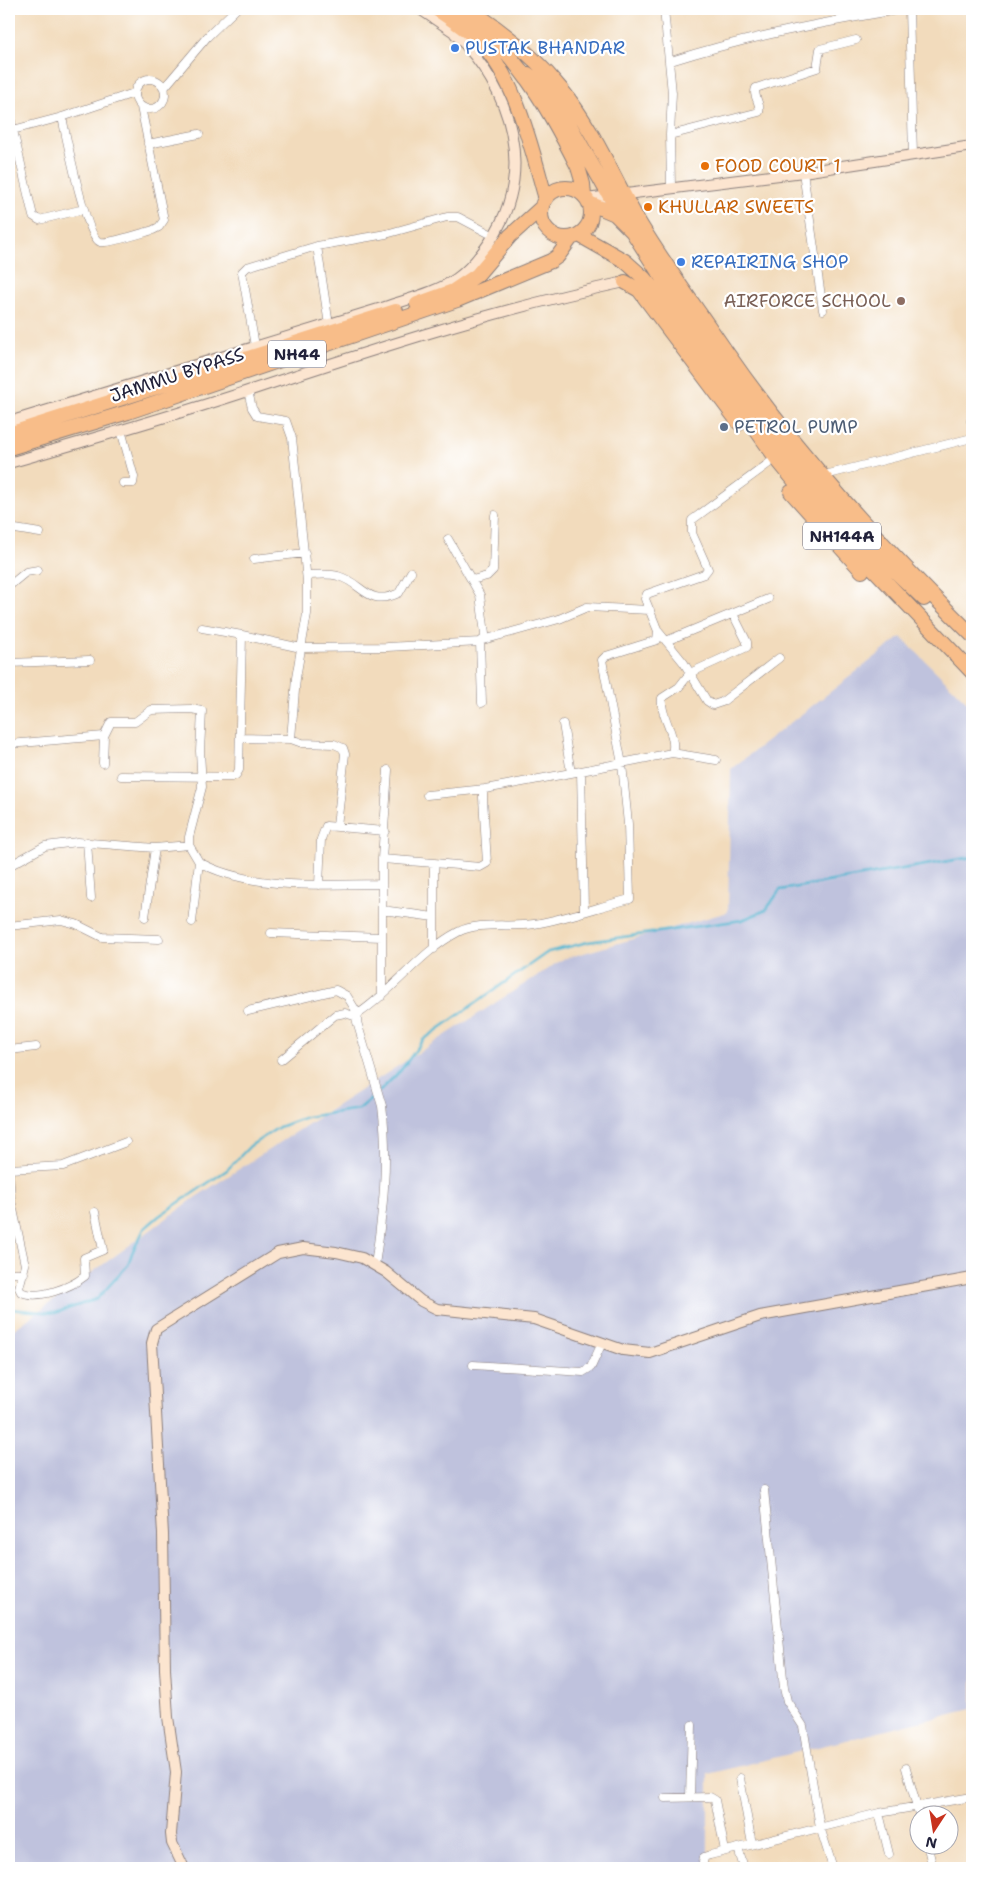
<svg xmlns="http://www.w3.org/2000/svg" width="981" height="1877" viewBox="0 0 981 1877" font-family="'Shantell Sans',sans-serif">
	<rect width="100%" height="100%" fill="#fff"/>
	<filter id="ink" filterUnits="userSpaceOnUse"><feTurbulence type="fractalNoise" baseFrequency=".02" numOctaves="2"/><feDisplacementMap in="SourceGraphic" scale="10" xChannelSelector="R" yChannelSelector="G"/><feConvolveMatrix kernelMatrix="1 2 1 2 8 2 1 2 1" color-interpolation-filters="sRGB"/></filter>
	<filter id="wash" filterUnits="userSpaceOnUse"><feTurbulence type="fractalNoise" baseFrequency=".0096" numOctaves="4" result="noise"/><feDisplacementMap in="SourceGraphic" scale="20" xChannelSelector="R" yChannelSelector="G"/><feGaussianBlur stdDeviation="1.12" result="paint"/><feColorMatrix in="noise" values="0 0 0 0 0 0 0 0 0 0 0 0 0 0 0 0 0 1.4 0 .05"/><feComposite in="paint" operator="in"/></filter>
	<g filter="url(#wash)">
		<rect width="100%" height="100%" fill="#f2dbbc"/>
		<path fill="#bfc2dd" d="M901,637L972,707V1709L708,1774V1868H9V1333L196,1197L563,959L728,912L731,769Z"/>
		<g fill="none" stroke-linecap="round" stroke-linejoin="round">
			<path stroke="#51b5d0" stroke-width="2.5" d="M380,1091L401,1070L423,1040L548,952L588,942L742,920L766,910L780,890L972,857
				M9,1309L55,1313L97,1299L128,1265L132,1253L144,1229L159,1216L227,1170L250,1146L279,1127L306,1117L359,1109L376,1095"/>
		</g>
	</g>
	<g filter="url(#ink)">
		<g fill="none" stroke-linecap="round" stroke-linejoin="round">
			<g stroke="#8a7e7c" stroke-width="9">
				<path id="street" d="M664,9L672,93L670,135L671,186
					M909,9L913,155
					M671,61C746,37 825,22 903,9
					M135 94a15 15 0 1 1 30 0a15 15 0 1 1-30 0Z
					M164,88L207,37L236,9
					M9,113L33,216L39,220L84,209
					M62,117C66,135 86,238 100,242C109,244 142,233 153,230L159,227L164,220L141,107
					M9,131L62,117L134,93
					M670,135L759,112C762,104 752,96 756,88L817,68L820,49L856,40
					M148,144L199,134
					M803,172L823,310
					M317,246L329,325
					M255,346L242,272L247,267L317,246L386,234L447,217H458L494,236
					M248,391L252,408L257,416L286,421L292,438L307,581V614L296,678L291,739
					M971,421L972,424
					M121,430L134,477L133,483H123
					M821,476L972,438
					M9,528L40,533
					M254,559L305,553
					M307,575C317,575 329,573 338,576C362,582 367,608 399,593L411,572
					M472,580L487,576L493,570L495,515
					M9,586L26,572L38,570
					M658,631L684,663L707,701L713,705L722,702L779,658
					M242,635L301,648L387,647L480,642L485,638V634L480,595L448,539
					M483,640L559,619L587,607L650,610
					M666,641L768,599
					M480,642L482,703
					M9,663L90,660
					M240,738L291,739L302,743L334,744L343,748L345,754L337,826
					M9,744L104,736
					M672,753L716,760
					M103,763L104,736L111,722H135L151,710L191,709L202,711L200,751L202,787L189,837V845L199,862L192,922
					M581,771L584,910
					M571,773L672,753C678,736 659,715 662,698L679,687L690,673L747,647V642L733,614
					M121,776L231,777L236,775L239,770L242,635L202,628
					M427,795L485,789
					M87,842L91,898
					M382,859L388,770
					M199,862C249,890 326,885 382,884
					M434,863L480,867L487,863L483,798V792L485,789L571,773L563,724
					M9,866L45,846L77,842L155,848L189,845
					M319,885L321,839L326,826L385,831
					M382,910L434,917
					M145,917L155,848
					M9,926L61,920L76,924L102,937L159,939
					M271,933L382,937
					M382,996V859L434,863V949
					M248,1011L336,990L347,996L358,1014
					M9,1050L36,1047
					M281,1060L335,1015L345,1013L357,1017
					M9,1169L63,1166L126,1142
					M9,1170L11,1200L25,1265L19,1288L21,1292C38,1300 70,1288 85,1276L84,1258L103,1250L95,1212
					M375,1265C383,1211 389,1160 382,1106L357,1022L358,1014C394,990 420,952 458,932C480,921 510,928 534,924C566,919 598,907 630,899L628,824L622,764L602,660L606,656L657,640L658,631L645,599L647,594L704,574L708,569L692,533V520L776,458
					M9,1273H24
					M473,1365L583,1372L591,1367L602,1343
					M764,1490L784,1688L787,1701L803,1726L820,1827L833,1868
					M906,1768L919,1814
					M740,1778L752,1844
					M690,1797L692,1725
					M665,1798L710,1797L715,1800L725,1851
					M879,1813L889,1854
					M927,1844L933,1868
					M738,1848L744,1868
					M702,1868L704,1857L710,1855L879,1813L972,1797"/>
			</g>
			<g stroke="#8a7e7c" stroke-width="12">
				<path id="secondary" d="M420,9L460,36
					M586,199L803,172L972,146
					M9,422L385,307C408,299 435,293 456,279C469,270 480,256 489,243C537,173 512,89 455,34
					M9,463C89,440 169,417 248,391C372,350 497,309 625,282
					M184,1868L172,1843L171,1834L176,1772L168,1717L165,1669L163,1534L152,1343L156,1329L278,1253L303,1248L336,1252L362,1258L386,1272L421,1301L437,1309L534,1319L623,1350L650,1353L760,1316L972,1278"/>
			</g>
			<g stroke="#8a7e7c" stroke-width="16">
				<path id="highway" d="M436,9C451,19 466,29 479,41C516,77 532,151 546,199
					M457,9C514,47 548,107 578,167L583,184L584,196
					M478,15C509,36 537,59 561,89C594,129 614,180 640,224C666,267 697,309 725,350C797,454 882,546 972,635
					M528,74L544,86L558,104L623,220
					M541 213a25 25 0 1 1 50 0a25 25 0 1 1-50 0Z
					M589,203L615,214L632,231L666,284L763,422L809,479L877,554L924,599
					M579,235L625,261L644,278L674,314L776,458L806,495L846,540L972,672
					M625,282L639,290L739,423
					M417,304L453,291L477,275L510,236L542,207
					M9,434L396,311
					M9,448L128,412L457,300L551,261L558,256L571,238
					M791,492L862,571"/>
			</g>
			<use href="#street" stroke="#fff" stroke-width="8"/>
			<use href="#secondary" stroke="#fce5d0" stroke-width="10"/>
			<use href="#highway" stroke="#f8bd89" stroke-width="14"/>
		</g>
	</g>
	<g fill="#3f7fe0" stroke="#fff" stroke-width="2">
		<circle cx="455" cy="48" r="5"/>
		<circle cx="681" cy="262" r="5"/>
	</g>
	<g fill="#e8710a" stroke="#fff" stroke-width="2">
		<circle cx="705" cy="166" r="5"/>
		<circle cx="648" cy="207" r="5"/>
	</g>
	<circle fill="#8d6e63" stroke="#fff" stroke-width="2" cx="901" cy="301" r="5"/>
	<circle fill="#5c6f8a" stroke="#fff" stroke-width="2" cx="724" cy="427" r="5"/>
	<g text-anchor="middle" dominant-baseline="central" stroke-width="4.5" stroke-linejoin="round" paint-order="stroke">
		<g fill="#fff" stroke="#646476" stroke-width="1">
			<rect x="268" y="340.5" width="58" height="27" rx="4"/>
			<rect x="803" y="522.5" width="78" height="27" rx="4"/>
		</g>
		<g font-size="16" font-weight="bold" fill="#22223b">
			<text x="297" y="354">NH44</text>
			<text x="842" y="536">NH144A</text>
		</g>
		<g font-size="18" fill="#366cbe" stroke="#fff" text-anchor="start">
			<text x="465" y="48">PUSTAK BHANDAR</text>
			<text x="691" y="262">REPAIRING SHOP</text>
		</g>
		<g font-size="18" fill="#c56008" stroke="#fff" text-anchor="start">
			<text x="715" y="166">FOOD COURT 1</text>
			<text x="658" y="207">KHULLAR SWEETS</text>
		</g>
		<g font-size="18" fill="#785e54" stroke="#fff" text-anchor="end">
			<text x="891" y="301">AIRFORCE SCHOOL</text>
		</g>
		<g font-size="18" fill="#22223b" stroke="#fff">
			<text transform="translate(177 375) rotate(-18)">JAMMU BYPASS</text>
		</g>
		<g font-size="18" fill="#4e5e75" stroke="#fff" text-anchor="start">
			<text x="734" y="427">PETROL PUMP</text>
		</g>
	</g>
	<rect width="981" height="1877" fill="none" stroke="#fff" stroke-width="30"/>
	<g transform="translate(934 1830) rotate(192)"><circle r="24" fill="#ffffff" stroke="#a7a7b1"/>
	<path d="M0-4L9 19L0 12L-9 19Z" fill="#c8321e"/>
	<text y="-8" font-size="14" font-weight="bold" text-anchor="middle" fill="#22223b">N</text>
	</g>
</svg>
